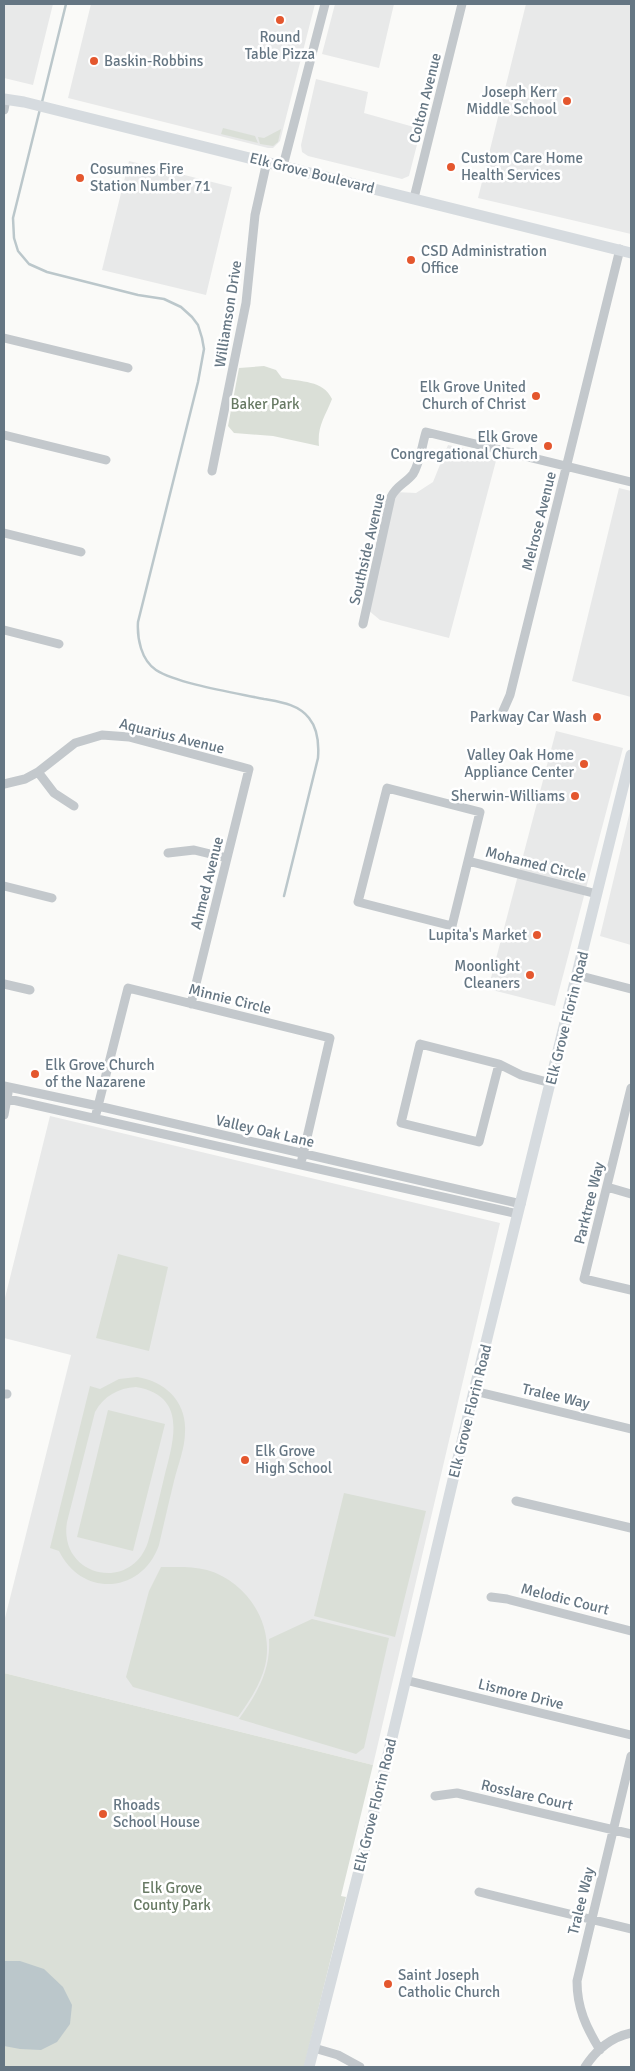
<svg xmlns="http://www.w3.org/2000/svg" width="635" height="2071" viewBox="0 0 635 2071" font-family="Signika,sans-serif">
	<rect width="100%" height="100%" fill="#fafaf8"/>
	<path fill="#e8e9e9" d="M4,4H53L33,85L4,78Z
		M91,4H315L280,141L273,148H268L68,98Z
		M335,4H394L379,68L322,54Z
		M526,4H631V234L478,198Z
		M316,79L368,92L364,113L421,129L409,176L402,179L308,156L302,152L301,145Z
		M129,161L232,187L206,295L102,270Z
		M448,445L497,457L449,638L380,620L368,610L395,492L416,493L433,482Z
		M619,488L631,491V697L572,681Z
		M556,731L623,748L555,1006L488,989Z
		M631,807V945L600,936Z
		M50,1116L500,1223L373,1765L4,1673V1622L71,1355L4,1338V1302Z"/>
	<path fill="#dadfd7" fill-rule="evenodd" d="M223,128L255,136L258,143L221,134Z
		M281,129L278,142L273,146L260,144L258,137L264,138Z
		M264,366L276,370L282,378C301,382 323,380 332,399C325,417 317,426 319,446L273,436L234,433L228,426L239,368Z
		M118,1254L168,1267L149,1351L96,1338Z
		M137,1377C165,1381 187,1402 185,1432C185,1448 178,1465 174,1481C169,1502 164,1523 159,1545C142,1594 82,1598 59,1551L50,1548L90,1386L100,1389L119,1379ZM136,1387C189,1396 173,1442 164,1478C159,1499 154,1521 148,1542C131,1594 58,1576 67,1522L95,1412C104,1396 118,1388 136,1387Z
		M108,1410L165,1424L133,1551L77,1537Z
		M344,1493L426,1511L395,1637L314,1616Z
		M161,1567C176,1567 192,1566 207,1570C247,1581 275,1625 265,1666C260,1685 249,1702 238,1717L133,1687L126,1677L149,1591Z
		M312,1619L389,1638L364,1748L356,1754L239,1719C257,1694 271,1670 269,1639Z
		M4,1673L373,1765L341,1896L346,1897L304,2067H4Z"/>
	<path fill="#bbc7cb" d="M4,1961H20L44,1969L63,1987L72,2005L70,2024L57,2042L41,2050L20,2049L4,2046Z"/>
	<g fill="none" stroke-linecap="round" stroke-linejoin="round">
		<path stroke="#bbc7cb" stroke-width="2.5" d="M42,102L66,4
			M40,109L13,218L14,238L18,251L29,264L47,272L138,295L164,299L181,307L192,317L198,325L202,338L204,349L198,382L138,622C137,638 141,660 156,670C178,684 236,693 264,699C280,702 298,704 309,718C318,729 319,745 318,758L284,896"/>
		<path stroke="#c3c8cc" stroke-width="9" d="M4,110L6,99
			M283,166L325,4
			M414,198L462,4
			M4,338L128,368
			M4,435L106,460
			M212,471L246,303L255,215L267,161
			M4,533L81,552
			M363,624L391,497C396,486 406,483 413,474C420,463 422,445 426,432L631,482
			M4,630L59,644
			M503,711L510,695L620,249
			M38,772L54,793L74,806
			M4,784L25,779L38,772L75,743L102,735L129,737L249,769L191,1004
			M387,788L480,812L452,926L358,902Z
			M168,853L194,850L227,858
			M468,861L597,894
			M4,886L52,898
			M577,975L631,989
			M4,984L30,990
			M420,1044L499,1064L479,1142L401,1123Z
			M499,1064L521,1075L551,1083
			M4,1086L98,1106L521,1204
			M631,1088L584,1279L631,1290
			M4,1098L518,1214
			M4,1115L8,1093
			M95,1118L128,988L330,1038L302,1159
			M607,1187L631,1194
			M474,1391L631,1429
			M4,1394H7
			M516,1501L631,1528
			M491,1597L507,1599L631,1631
			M405,1680L631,1735
			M435,1796L457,1793L631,1834
			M479,1892L631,1929
			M314,2048L338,2055L360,2067
			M600,2050C586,2027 577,2008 577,1981L631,1756
			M585,2067C596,2050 612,2037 631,2033"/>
		<path stroke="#d6dbdf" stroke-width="11" d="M4,99L24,102L631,253
			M309,2067L382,1780L474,1391L631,755"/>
	</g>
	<g fill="#e4572e" stroke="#fff" stroke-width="2">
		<circle cx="280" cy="20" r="5"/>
		<circle cx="94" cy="61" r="5"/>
		<circle cx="567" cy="101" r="5"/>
		<circle cx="451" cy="167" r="5"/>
		<circle cx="80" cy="178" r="5"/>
		<circle cx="411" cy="260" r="5"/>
		<circle cx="536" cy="396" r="5"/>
		<circle cx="548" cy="446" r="5"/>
		<circle cx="597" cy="717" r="5"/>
		<circle cx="584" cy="764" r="5"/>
		<circle cx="575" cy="796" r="5"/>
		<circle cx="537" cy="935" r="5"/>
		<circle cx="530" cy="975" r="5"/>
		<circle cx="35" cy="1074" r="5"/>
		<circle cx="245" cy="1460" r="5"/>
		<circle cx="103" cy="1814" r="5"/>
		<circle cx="388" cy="1984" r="5"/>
	</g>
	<g text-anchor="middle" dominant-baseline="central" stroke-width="5" stroke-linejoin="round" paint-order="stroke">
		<g font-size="15" fill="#657683" stroke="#fff" text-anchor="start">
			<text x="280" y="37" text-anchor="middle">Round<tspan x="280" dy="17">Table Pizza</tspan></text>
			<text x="104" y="61">Baskin-Robbins</text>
			<text x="557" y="92" text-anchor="end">Joseph Kerr<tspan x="557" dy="17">Middle School</tspan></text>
			<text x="461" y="158">Custom Care Home<tspan x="461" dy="17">Health Services</tspan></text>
			<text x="90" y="169">Cosumnes Fire<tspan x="90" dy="17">Station Number 71</tspan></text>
			<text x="421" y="251">CSD Administration<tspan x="421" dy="17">Office</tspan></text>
			<text x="526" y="387" text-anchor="end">Elk Grove United<tspan x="526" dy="17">Church of Christ</tspan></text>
			<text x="538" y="437" text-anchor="end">Elk Grove<tspan x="538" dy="17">Congregational Church</tspan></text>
			<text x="587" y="717" text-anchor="end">Parkway Car Wash</text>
			<text x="574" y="755" text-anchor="end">Valley Oak Home<tspan x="574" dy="17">Appliance Center</tspan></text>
			<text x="565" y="796" text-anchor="end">Sherwin-Williams</text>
			<text x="527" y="935" text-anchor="end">Lupita's Market</text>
			<text x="520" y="966" text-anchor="end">Moonlight<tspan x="520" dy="17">Cleaners</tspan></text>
			<text x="45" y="1065">Elk Grove Church<tspan x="45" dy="17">of the Nazarene</tspan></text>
			<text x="255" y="1451">Elk Grove<tspan x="255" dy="17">High School</tspan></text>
			<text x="113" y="1805">Rhoads<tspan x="113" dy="17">School House</tspan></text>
			<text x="398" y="1975">Saint Joseph<tspan x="398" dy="17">Catholic Church</tspan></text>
		</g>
		<g font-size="15" fill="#657683" stroke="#fff">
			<text transform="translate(425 98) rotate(-76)">Colton Avenue</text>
			<text transform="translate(312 173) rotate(14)">Elk Grove Boulevard</text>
			<text transform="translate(228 314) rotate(-81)">Williamson Drive</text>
			<text transform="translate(539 521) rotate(-76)">Melrose Avenue</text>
			<text transform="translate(367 549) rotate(-77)">Southside Avenue</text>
			<text transform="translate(172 736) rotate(14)">Aquarius Avenue</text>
			<text transform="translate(536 864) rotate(14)">Mohamed Circle</text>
			<text transform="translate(207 883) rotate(-76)">Ahmed Avenue</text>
			<text transform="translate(230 999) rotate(14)">Minnie Circle</text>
			<text transform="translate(567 1018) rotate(-76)">Elk Grove Florin Road</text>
			<text transform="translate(265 1131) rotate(13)">Valley Oak Lane</text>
			<text transform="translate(589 1203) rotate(-76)">Parktree Way</text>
			<text transform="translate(556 1396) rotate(13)">Tralee Way</text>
			<text transform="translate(470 1411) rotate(-76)">Elk Grove Florin Road</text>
			<text transform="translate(565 1599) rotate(14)">Melodic Court</text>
			<text transform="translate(521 1694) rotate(14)">Lismore Drive</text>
			<text transform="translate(527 1795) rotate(13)">Rosslare Court</text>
			<text transform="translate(375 1805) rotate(-76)">Elk Grove Florin Road</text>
			<text transform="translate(581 1901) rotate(-76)">Tralee Way</text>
		</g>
		<g font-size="15" fill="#687a64" stroke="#fff">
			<text x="265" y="404">Baker Park</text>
			<text x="172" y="1888">Elk Grove<tspan x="172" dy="17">County Park</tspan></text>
		</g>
	</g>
	<rect width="635" height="2071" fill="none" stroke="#657683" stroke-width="10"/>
</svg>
